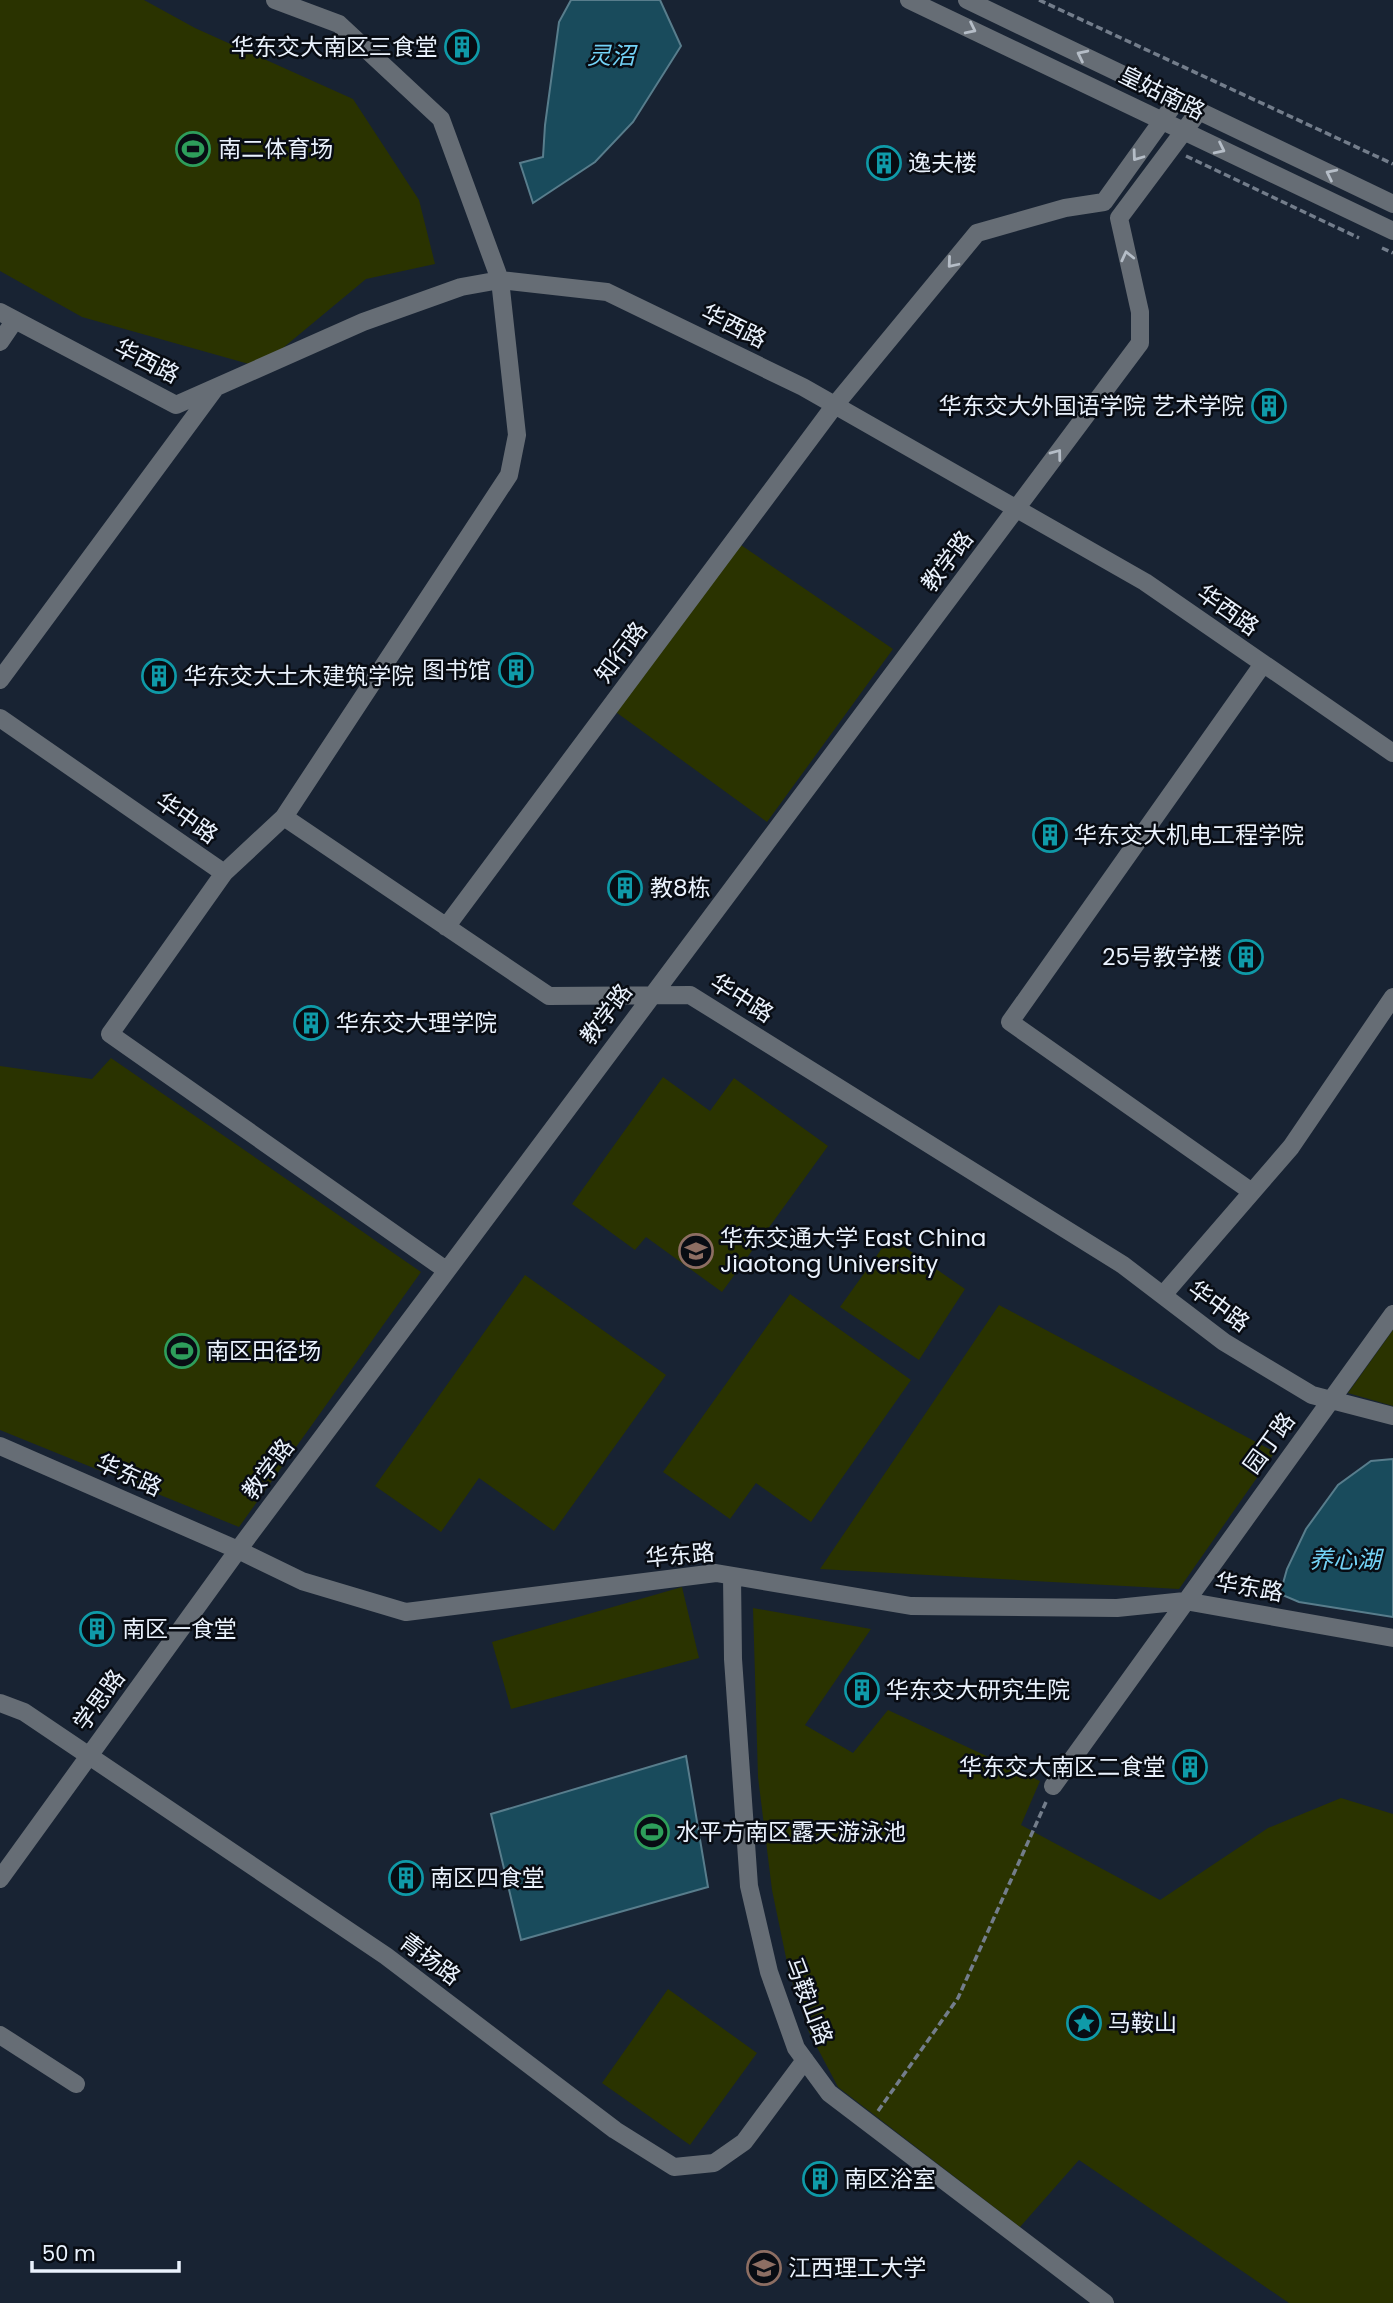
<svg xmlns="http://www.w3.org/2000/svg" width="1393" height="2303" viewBox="0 0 1393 2303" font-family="Poppins,'Noto Sans SC',sans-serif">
	<rect width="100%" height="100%" fill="#182333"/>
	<path fill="#2a3300" d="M0,0H144L195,28L353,99L419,200L435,264L366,279L260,367L82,317L0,271Z
		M738,543L893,649L767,822L613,710Z
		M111,1058L421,1272L239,1527L0,1430V1066L92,1079Z
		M663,1077L710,1111L734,1078L828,1146L722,1292L646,1237L635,1250L572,1204Z
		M890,1237L965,1289L919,1360L840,1307Z
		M525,1275L666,1375L554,1531L479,1478L441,1532L375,1486Z
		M790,1294L911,1380L811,1522L756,1483L730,1519L663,1472Z
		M999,1305L1275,1452L1179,1589L820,1569Z
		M1393,1330V1406L1348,1393Z
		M682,1587L699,1658L511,1709L492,1642Z
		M753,1608L871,1629L805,1725L853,1753L888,1710L1040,1781L1021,1825L1160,1900L1268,1828L1341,1798L1393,1814V2303H1289L1079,2160L1020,2227L838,2087L809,2032L789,1972L772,1890L758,1777Z
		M668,1989L757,2053L690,2145L602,2083Z"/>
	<path fill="#194b5c" stroke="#587d8c" stroke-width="2" d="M571,0H660L681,46L633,122L595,162L533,203L520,163L543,157L545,125L559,22Z
		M1393,1459V1617L1299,1602L1280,1594L1287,1569L1306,1529L1338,1485L1371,1461Z
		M686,1756L708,1887L521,1940L491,1814Z"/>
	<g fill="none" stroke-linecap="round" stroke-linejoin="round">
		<path stroke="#737d8b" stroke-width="3.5" stroke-dasharray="7 3.5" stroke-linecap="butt" d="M1039,0L1393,164
			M1186,156L1359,238
			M1382,248L1393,253
			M878,2111L958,1998L1046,1802"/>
		<path stroke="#666d75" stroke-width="18" d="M275,0L339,24L441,119L500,280L517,435L509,475L284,817
			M909,0L1393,231
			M967,0L1393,204
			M0,312L176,405L363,322L461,287L500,280L607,292L803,387L1145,582L1393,753
			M0,342L15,320
			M0,680L214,390
			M0,718L224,873L284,817L549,996L690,995L1123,1265L1224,1342L1312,1395L1393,1416
			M224,873L110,1034L446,1270
			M446,927L835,405L977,233L1065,208L1104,202L1177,100
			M1252,1192L1010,1022L1263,664
			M1163,1295L1291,1147L1393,997
			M0,1446L238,1550L302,1581L406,1612L716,1573L911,1606L1117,1608L1185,1601L1393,1638
			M732,1576L733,1659L749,1886L769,1972L796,2048L829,2093L1105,2303
			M0,1703L24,1712L386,1956L615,2130L674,2167L714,2163L744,2142L805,2060
			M1053,1786L1393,1314
			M0,1879L238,1550L1140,343V312L1119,218L1199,111
			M0,2035L76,2084"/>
	</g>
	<defs><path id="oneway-chevron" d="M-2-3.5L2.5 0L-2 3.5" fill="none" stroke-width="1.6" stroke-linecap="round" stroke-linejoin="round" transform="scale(1.75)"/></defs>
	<g stroke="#b5bdc7">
		<use href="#oneway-chevron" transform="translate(971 29) rotate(26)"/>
		<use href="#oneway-chevron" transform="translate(1082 55) rotate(-154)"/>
		<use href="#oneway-chevron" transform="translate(1220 149) rotate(26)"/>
		<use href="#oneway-chevron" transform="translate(1137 156) rotate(126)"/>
		<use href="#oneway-chevron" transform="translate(1331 174) rotate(-154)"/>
		<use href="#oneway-chevron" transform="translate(1127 256) rotate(-103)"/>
		<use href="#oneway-chevron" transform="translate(952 263) rotate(130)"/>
		<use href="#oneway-chevron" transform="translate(1057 454) rotate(-53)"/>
	</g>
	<defs>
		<g id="building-ring" transform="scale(1.75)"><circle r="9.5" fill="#080c13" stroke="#0f9aa8" stroke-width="1.5"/><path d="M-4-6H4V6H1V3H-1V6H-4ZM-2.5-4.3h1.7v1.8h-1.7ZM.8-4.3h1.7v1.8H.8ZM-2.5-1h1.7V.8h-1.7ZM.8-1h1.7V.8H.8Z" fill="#0f9aa8"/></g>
		<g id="stadium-ring" transform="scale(1.75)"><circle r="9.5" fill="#080c13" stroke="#2e9e5b" stroke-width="1.5"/><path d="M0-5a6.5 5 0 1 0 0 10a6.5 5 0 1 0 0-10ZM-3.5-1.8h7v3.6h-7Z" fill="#2e9e5b"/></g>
		<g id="university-ring" transform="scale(1.75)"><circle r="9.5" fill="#080c13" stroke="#8d6e63" stroke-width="1.5"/><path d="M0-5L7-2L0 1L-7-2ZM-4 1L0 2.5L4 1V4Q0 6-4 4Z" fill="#8d6e63"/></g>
		<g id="sight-ring" transform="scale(1.75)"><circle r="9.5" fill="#080c13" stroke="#0f9aa8" stroke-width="1.5"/><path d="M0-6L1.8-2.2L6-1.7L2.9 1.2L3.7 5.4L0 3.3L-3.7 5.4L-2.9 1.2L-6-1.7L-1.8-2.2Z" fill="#0f9aa8"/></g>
	</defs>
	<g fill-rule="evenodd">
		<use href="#building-ring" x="462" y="47"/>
		<use href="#stadium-ring" x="193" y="149"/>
		<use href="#building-ring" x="884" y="163"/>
		<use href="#building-ring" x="1269" y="406"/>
		<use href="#building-ring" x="516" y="670"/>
		<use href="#building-ring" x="159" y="676"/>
		<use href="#building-ring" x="1050" y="835"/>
		<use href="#building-ring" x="625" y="888"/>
		<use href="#building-ring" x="1246" y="957"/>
		<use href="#building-ring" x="311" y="1023"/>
		<use href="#university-ring" x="696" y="1251"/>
		<use href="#stadium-ring" x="182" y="1351"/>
		<use href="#building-ring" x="97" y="1629"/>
		<use href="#building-ring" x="862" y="1690"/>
		<use href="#building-ring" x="1190" y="1767"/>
		<use href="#stadium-ring" x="652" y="1832"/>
		<use href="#building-ring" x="406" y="1878"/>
		<use href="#sight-ring" x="1084" y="2023"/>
		<use href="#building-ring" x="820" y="2179"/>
		<use href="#university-ring" x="764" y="2268"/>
	</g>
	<g text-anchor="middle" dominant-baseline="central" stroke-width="5" stroke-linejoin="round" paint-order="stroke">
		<g font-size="23" fill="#eaf2fd" stroke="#080c13" text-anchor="start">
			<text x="438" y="47" text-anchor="end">华东交大南区三食堂</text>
			<text x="218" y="149">南二体育场</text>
			<text x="908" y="163">逸夫楼</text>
			<text x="1244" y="406" text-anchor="end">华东交大外国语学院 艺术学院</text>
			<text x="491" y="670" text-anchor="end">图书馆</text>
			<text x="184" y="676">华东交大土木建筑学院</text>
			<text x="1074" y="835">华东交大机电工程学院</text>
			<text x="650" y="888">教8栋</text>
			<text x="1222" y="957" text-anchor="end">25号教学楼</text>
			<text x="336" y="1023">华东交大理学院</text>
			<text x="720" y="1238">华东交通大学 East China<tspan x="720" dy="26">Jiaotong University</tspan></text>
			<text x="206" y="1351">南区田径场</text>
			<text x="122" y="1629">南区一食堂</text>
			<text x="886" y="1690">华东交大研究生院</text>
			<text x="1166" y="1767" text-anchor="end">华东交大南区二食堂</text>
			<text x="676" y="1832">水平方南区露天游泳池</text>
			<text x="430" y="1878">南区四食堂</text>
			<text x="1108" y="2023">马鞍山</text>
			<text x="844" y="2179">南区浴室</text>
			<text x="788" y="2268">江西理工大学</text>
		</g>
		<g font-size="23" fill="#eaf2fd" stroke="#080c13">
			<text transform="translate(1162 93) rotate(26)">皇姑南路</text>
			<text transform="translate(734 326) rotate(26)">华西路</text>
			<text transform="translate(147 361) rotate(27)">华西路</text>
			<text transform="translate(947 561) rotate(-53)">教学路</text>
			<text transform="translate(1228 610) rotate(35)">华西路</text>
			<text transform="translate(621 652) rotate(-53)">知行路</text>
			<text transform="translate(187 818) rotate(35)">华中路</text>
			<text transform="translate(742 998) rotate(32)">华中路</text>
			<text transform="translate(606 1014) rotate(-53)">教学路</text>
			<text transform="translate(1219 1306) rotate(36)">华中路</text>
			<text transform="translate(1269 1443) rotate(-54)">园丁路</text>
			<text transform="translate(268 1469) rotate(-53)">教学路</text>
			<text transform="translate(129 1475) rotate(24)">华东路</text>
			<text transform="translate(680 1555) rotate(-5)">华东路</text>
			<text transform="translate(1249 1587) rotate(10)">华东路</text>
			<text transform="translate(99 1700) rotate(-54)">学思路</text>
			<text transform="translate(430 1959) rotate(37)">青扬路</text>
			<text transform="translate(809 2001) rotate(69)">马鞍山路</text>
		</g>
		<g font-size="24" font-style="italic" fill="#73d3f7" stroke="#080c13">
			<text x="611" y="55">灵沼</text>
			<text x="1345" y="1559">养心湖</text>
		</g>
	</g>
	<path d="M32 2261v10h147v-10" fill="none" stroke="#eaf2fd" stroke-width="3.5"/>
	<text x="42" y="2261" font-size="21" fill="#eaf2fd" stroke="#080c13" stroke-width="5" paint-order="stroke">50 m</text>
</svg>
